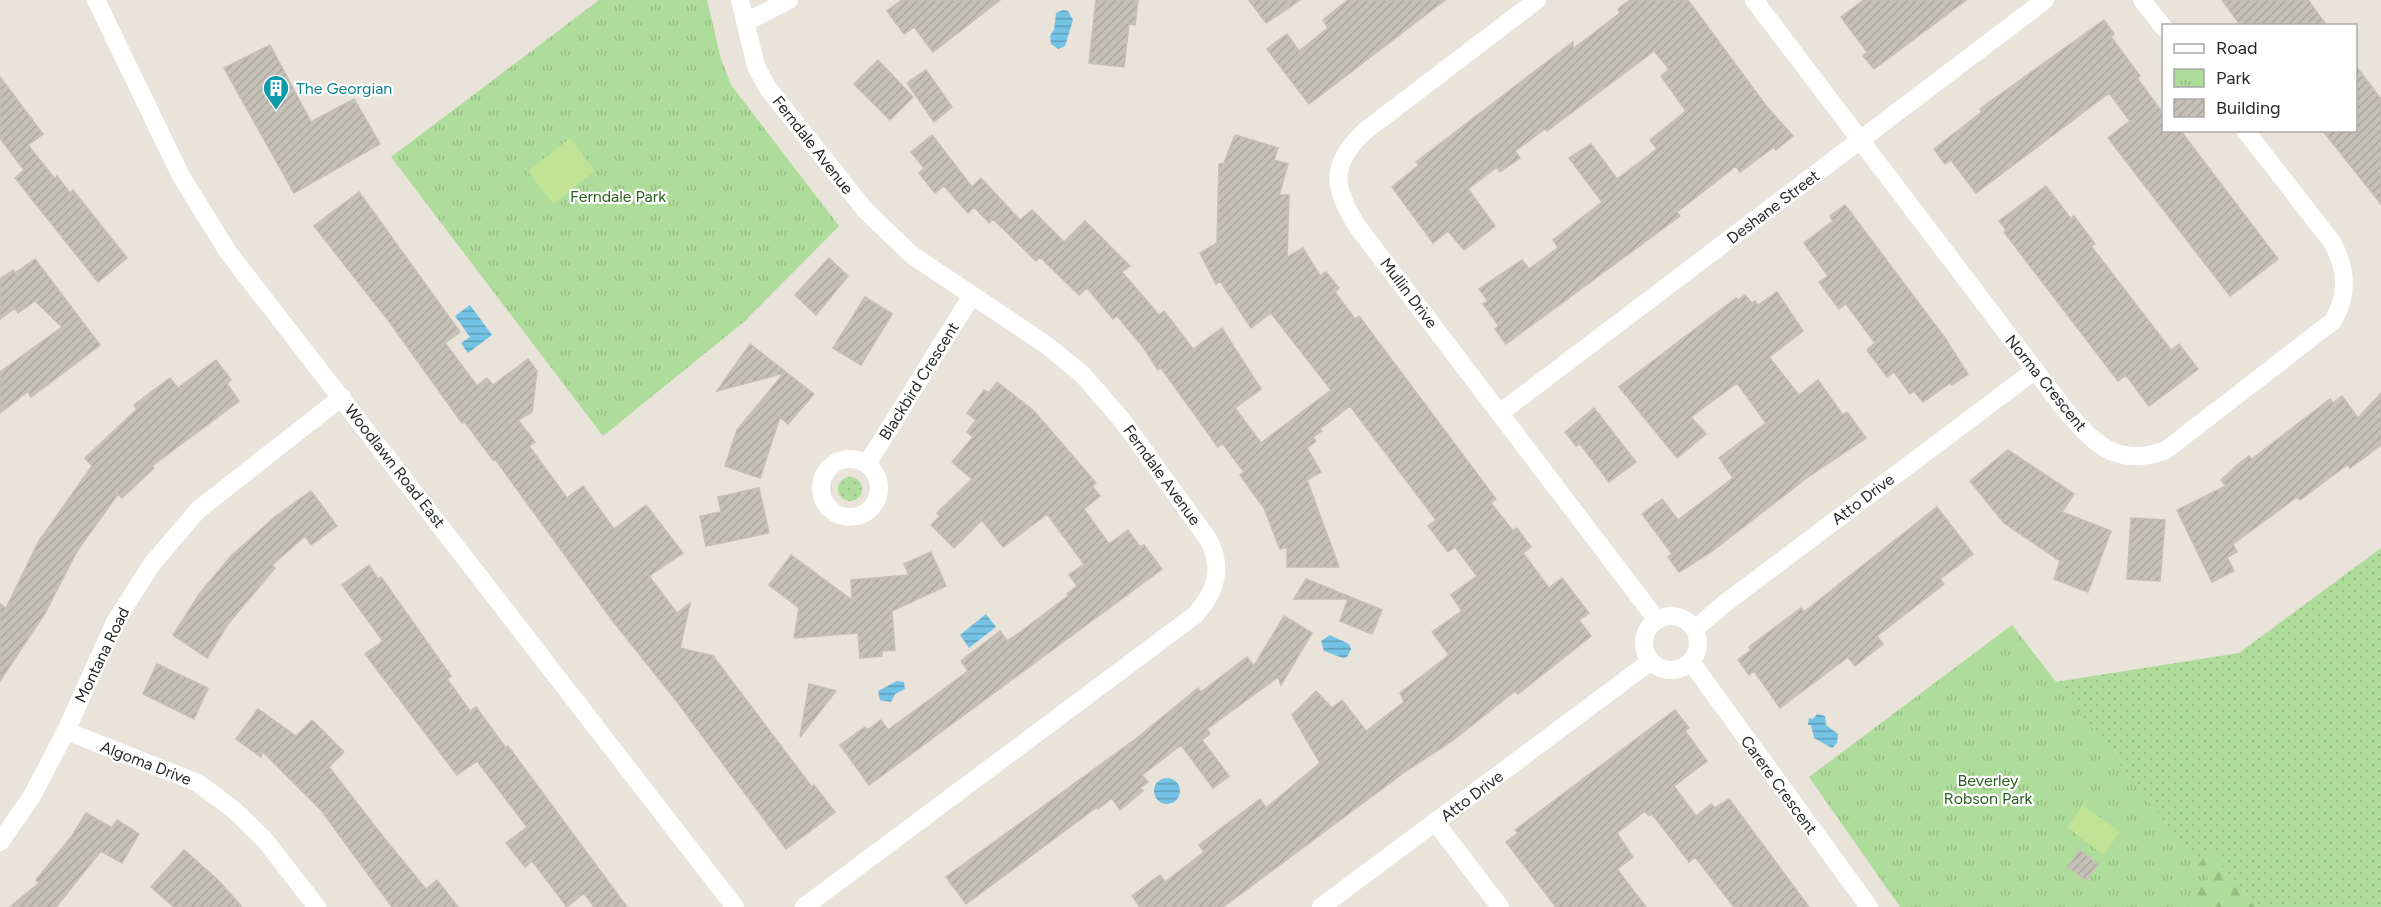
<svg xmlns="http://www.w3.org/2000/svg" width="2381" height="907" viewBox="0 0 2381 907" font-family="Figtree,sans-serif">
	<defs>
		<pattern id="grass-dots" width="8" height="8" patternUnits="userSpaceOnUse" patternTransform="scale(1.5)"><rect width="8" height="8" fill="#aedc9a"/><path d="M2 2h.1M6 6h.1" fill="none" stroke="#96bd85" stroke-width="1.8" stroke-linecap="round"/></pattern>
		<pattern id="forest-firs" width="22" height="20" patternUnits="userSpaceOnUse" patternTransform="scale(1.5)"><rect width="22" height="20" fill="#aedc9a"/><path d="M5 1l3.5 6h-7zM16 11l3.5 6h-7z" fill="#96bd85"/></pattern>
		<pattern id="park-tufts" width="24" height="20" patternUnits="userSpaceOnUse" patternTransform="scale(1.5)"><rect width="24" height="20" fill="#aedc9a"/><path d="M3 7l-1-3M5 7V3M7 7l1-3M15 17l-1-3M17 17v-4M19 17l1-3" fill="none" stroke="#96bd85"/></pattern>
		<pattern id="water-rules" width="6" height="5" patternUnits="userSpaceOnUse" patternTransform="scale(1.5)"><rect width="6" height="5" fill="#74c3e5"/><path d="M0 2.5h6" fill="none" stroke="#5f9eba"/></pattern>
		<pattern id="building-hatch" width="6" height="6" patternUnits="userSpaceOnUse" patternTransform="scale(1.5)"><rect width="6" height="6" fill="#c5c1b9"/><path d="M-1 1l2-2M0 6l6-6M5 7l2-2" fill="none" stroke="#a9a69f"/></pattern>
	</defs>
	<rect width="100%" height="100%" fill="#e9e3da"/>
	<path fill="url(#grass-dots)" d="M838 489a12 12 0 1 1 24 0a12 12 0 1 1-24 0Z
		M2381,548V907H2259L2209,852L2198,866L2055,682L2239,653Z"/>
	<path fill="url(#forest-firs)" d="M2209,851L2259,907H2165Z"/>
	<path fill="url(#park-tufts)" d="M599,0H707L721,59L731,85L839,226L745,321L603,436L391,157Z
		M2012,625L2208,878L2188,907H1900L1809,777Z"/>
	<path fill="#c0e396" d="M570,138L595,171L553,204L528,171Z
		M2083,805L2120,832L2103,855L2067,827Z"/>
	<path fill="url(#water-rules)" d="M1063,10L1068,11L1073,20L1065,46L1058,49L1051,44L1050,36L1054,30L1056,13Z
		M470,305L492,335L468,353L461,343L470,337L455,316Z
		M986,614L996,627L969,648L960,635Z
		M1330,635L1349,644L1351,649L1347,657L1343,658L1324,651L1321,641Z
		M897,681L904,682L905,689L895,694L891,702L880,700L878,691Z
		M1817,714L1825,716L1826,725L1838,734L1837,743L1832,748L1814,738L1811,725H1808L1809,718L1813,719Z
		M1154 791a13 13 0 1 1 26 0a13 13 0 1 1-26 0Z"/>
	<path fill="url(#building-hatch)" stroke="#c4bfb4" stroke-width="1.5" d="M902,0H1000L933,52L914,27L904,34L887,11Z
		M1096,0H1138L1135,25L1129,24L1124,67L1089,63Z
		M1249,0H1300L1266,23Z
		M1348,0H1445L1309,104L1267,49L1287,34L1299,51L1328,28L1323,20Z
		M1630,0H1688L1767,107L1793,136L1776,150L1774,147L1740,172L1736,166L1677,212L1680,216L1506,344L1495,329L1499,326L1483,304L1488,301L1479,289L1522,260L1529,269L1558,248L1553,240L1602,202L1569,158L1591,144L1617,179L1657,149L1650,140L1686,111L1661,76L1669,69L1654,51L1547,131L1545,129L1515,151L1520,158L1500,172L1497,167L1468,189L1495,226L1464,250L1448,231L1433,243L1392,187L1419,165L1416,162L1573,42V49L1620,13L1618,9Z
		M1864,0H1966L1874,69L1863,56L1867,52L1841,17Z
		M2222,0H2308L2327,26H2241Z
		M2104,20L2114,34L2111,37L2140,76L2137,78L2163,113V130H2180L2278,259L2230,296L2108,138L2130,121L2109,93L1976,193L1951,160L1945,164L1934,149L1982,112L1980,109Z
		M270,45L311,122L354,99L380,144L294,193L224,68Z
		M878,60L913,97L890,120L854,84Z
		M2355,65L2381,99V204L2322,130H2355Z
		M926,70L952,107L934,122L907,83Z
		M0,77L43,134L28,145L55,179L57,176L70,193L73,190L127,258L98,282L15,178L24,170L0,138Z
		M932,135L972,187L981,178L1020,220L1032,210L1064,242L1085,221L1130,266L1122,272L1159,315L1164,311L1193,349L1222,328L1261,389L1235,408L1261,443L1331,390L1271,313L1251,328L1220,281L1216,284L1200,253L1217,243L1219,164L1224,163L1235,135L1278,148L1274,160L1288,164L1279,195H1289L1287,257L1303,248L1320,276L1326,272L1339,288L1335,292L1355,319L1359,316L1496,499L1491,503L1513,531L1517,528L1531,547L1523,553L1549,588L1562,578L1589,613L1579,620L1591,636L1518,694L1515,691L1452,741L1406,771L1223,907H1140L1132,896L1160,875L1165,882L1204,852L1199,845L1260,799L1266,808L1320,763L1292,715L1316,691L1332,708L1342,700L1366,731L1404,702L1400,693L1449,655L1432,632L1462,611L1451,595L1477,576L1455,547L1448,552L1428,526L1436,520L1350,406L1320,429L1322,431L1313,437L1316,441L1307,448L1321,472L1307,480L1339,567H1287V547L1280,549L1264,508L1240,475L1244,472L1222,443L1218,447L1161,368L1158,370L1143,347L1117,316L1113,319L1087,288L1079,295L1040,257L1036,261L993,219L989,223L974,207L968,213L944,186L935,193L919,173L924,168L911,152Z
		M2046,186L2071,219L2074,216L2095,244L2091,246L2171,350L2179,344L2198,369L2149,406L2126,375L2118,381L2004,232L2006,230L1999,221Z
		M359,192L460,332L445,343L477,386L487,378L493,385L528,359L537,371L532,412L518,420L535,442L529,446L567,498L583,486L614,529L646,505L683,553L649,576L677,613L690,603L680,648L713,656L802,774L812,787L814,785L835,812L786,849L678,703L612,620L495,459L493,460L464,421L462,423L388,320L314,226Z
		M1845,205L1945,338L1968,374L1952,385L1950,383L1923,402L1914,391L1910,394L1894,372L1887,377L1867,350L1875,343L1846,304L1839,309L1819,282L1828,276L1804,243L1833,221L1830,216Z
		M829,258L848,276L816,315L795,295Z
		M35,259L100,345L31,397L28,391L0,413V372L62,327L35,301L18,313L15,308L0,319V279L13,270L15,273Z
		M1777,292L1803,331L1769,357L1799,395L1818,380L1843,415L1847,412L1866,438L1808,477L1711,552L1679,572L1668,557L1672,554L1642,514L1662,499L1678,520L1733,478L1719,458L1766,423L1737,383L1691,417L1706,434L1677,458L1619,387L1736,298L1738,300L1745,295L1752,303L1755,301L1758,305Z
		M865,297L892,314L861,365L833,348Z
		M750,344L814,394L788,424L780,417L760,478L725,466L737,430L784,373L717,391Z
		M216,360L231,380L227,384L239,401L152,466L154,468L122,498L118,494L77,551L45,613L0,681V604L6,608L39,541L92,466L85,458L137,409L134,405L170,378L178,388Z
		M997,382L1034,411L1096,483L1092,486L1100,496L1084,509L1109,544L1128,530L1140,547L1144,545L1162,569L869,785L840,745L865,727L867,730L881,720L888,730L933,697L968,671L961,661L1000,631L1007,641L1015,636L1068,596L1067,594L1077,586L1069,575L1084,564L1047,514L1003,547L982,520L954,548L931,525L940,516L937,513L972,479L952,462L973,437L967,432L976,420L967,413L984,390L989,393Z
		M2381,393V445L2350,468L2348,464L2300,500L2297,497L2233,544L2237,552L2227,557L2234,571L2212,582L2177,510L2226,486L2221,480L2236,466L2249,456L2252,459L2330,399L2333,403L2342,396L2358,418Z
		M1594,408L1636,462L1609,482L1580,444L1576,446L1565,432Z
		M2008,450L2074,494L2062,512L2111,531L2088,592L2054,579L2060,561L2004,523L1970,481Z
		M759,488L769,533L706,546L700,516L721,512L718,497Z
		M311,491L337,526L311,545L305,536L272,565L275,568L228,624L207,658L173,635L200,593L231,556L276,516Z
		M1937,507L1973,554L1940,579L1944,584L1877,636L1883,644L1855,666L1848,657L1780,708L1754,671L1749,675L1738,660L1751,650L1749,647L1801,608L1804,612Z
		M2131,518L2165,520L2160,581L2127,579Z
		M931,552L946,586L892,611L895,650L882,651V656L860,658L858,633L794,638L799,608L769,585L791,555L852,600L851,580L909,575L904,564Z
		M369,565L378,579L381,577L451,676L447,679L470,711L476,707L506,748L508,746L627,907H594L584,893L567,907L532,861L525,867L506,843L527,827L477,761L457,775L365,654L383,641L342,585Z
		M1306,579L1382,610L1372,634L1340,621L1348,599H1294Z
		M1284,616L1312,633L1281,685L1278,677L1207,729L1210,734L1202,740L1229,776L1213,788L1181,745L1142,775L1148,782L1140,788L1143,791L1120,810L1112,798L1098,809L1097,807L966,904L946,877L1137,738L1198,688L1201,692L1247,657L1254,666Z
		M157,664L208,688L194,719L143,694Z
		M809,684L836,691L800,737Z
		M258,709L296,736L312,720L344,752L329,767L384,838L426,889L437,880L458,907H392L321,810L263,752L261,757L236,739Z
		M1675,710L1689,728L1685,731L1707,761L1674,786L1696,816L1711,804L1715,808L1729,799L1809,907H1734L1695,857L1689,862L1652,814L1649,816L1645,811L1617,833L1633,857L1617,869L1646,907H1556L1506,842L1518,833L1515,830Z
		M86,813L112,828L117,820L139,834L122,863L101,851L56,907H10L39,883L36,880L72,836Z
		M184,850L218,880L242,907H174L151,887Z
		M2080,850L2098,864L2086,880L2067,867Z"/>
	<g fill="none" stroke-linecap="round" stroke-linejoin="round">
		<path stroke="#fff" stroke-width="18" d="M96,0L181,176L228,252L735,907
			M740,0L756,66L767,87L866,211L912,255L1045,344L1082,374L1122,420L1208,539C1224,568 1216,592 1195,615L804,907
			M1537,0L1365,131C1329,165 1333,187 1357,226L1657,620
			M1754,0L2063,407C2092,442 2116,469 2166,450L2333,321C2349,294 2347,269 2332,242L2245,130
			M2142,0L2164,28
			M746,22L789,0
			M1500,413L2045,0
			M821 488a29 29 0 1 1 58 0a29 29 0 1 1-58 0Z
			M867,464L971,297
			M1644 643a27 27 0 1 1 54 0a27 27 0 1 1-54 0Z
			M1695,629L1724,604L2034,371
			M1691,662L1869,907
			M66,731L198,783L234,810L264,839L317,907
			M1436,823L1500,907
			M0,842L32,796L66,731L115,622L152,564L198,510L342,397
			M1321,907L1651,661"/>
	</g>
	<defs>
		<g id="building-pin" transform="scale(1.35)"><path d="M0 17L-7.5 6A9.5 9.5 0 1 1 7.5 6Z" fill="#0f9aa8" stroke="#fff"/><path d="M-4-6H4V6H1V3H-1V6H-4ZM-2.5-4.3h1.7v1.8h-1.7ZM.8-4.3h1.7v1.8H.8ZM-2.5-1h1.7V.8h-1.7ZM.8-1h1.7V.8H.8Z" fill="#fff"/></g>
	</defs>
	<g fill-rule="evenodd">
		<use href="#building-pin" x="276" y="88"/>
	</g>
	<g text-anchor="middle" dominant-baseline="central" stroke-width="4.5" stroke-linejoin="round" paint-order="stroke">
		<g font-size="16" fill="#0d838f" stroke="#fff" text-anchor="start">
			<text x="296" y="88">The Georgian</text>
		</g>
		<g font-size="16" fill="#282828" stroke="#fff">
			<text transform="translate(813 145) rotate(52)">Ferndale Avenue</text>
			<text transform="translate(1773 207) rotate(-37)">Deshane Street</text>
			<text transform="translate(1409 293) rotate(53)">Mullin Drive</text>
			<text transform="translate(919 381) rotate(-58)">Blackbird Crescent</text>
			<text transform="translate(2046 383) rotate(51)">Norma Crescent</text>
			<text transform="translate(395 466) rotate(52)">Woodlawn Road East</text>
			<text transform="translate(1162 475) rotate(54)">Ferndale Avenue</text>
			<text transform="translate(1863 499) rotate(-37)">Atto Drive</text>
			<text transform="translate(102 655) rotate(-64)">Montana Road</text>
			<text transform="translate(146 763) rotate(21)">Algoma Drive</text>
			<text transform="translate(1779 785) rotate(54)">Carere Crescent</text>
			<text transform="translate(1472 796) rotate(-37)">Atto Drive</text>
		</g>
		<g font-size="16" fill="#295e1e" stroke="#fff">
			<text x="618" y="196">Ferndale Park</text>
			<text x="1988" y="780">Beverley<tspan x="1988" dy="18">Robson Park</tspan></text>
		</g>
	</g>
	<rect x="2162" y="24" width="195" height="108" fill="#ffffff" stroke="#a9a9a9" stroke-width="1.5"/>
	<rect x="2174" y="44" width="30" height="9" fill="#ffffff" stroke="#a9a9a9" stroke-width="1.5"/>
	<text x="2216" y="54" font-size="18" fill="#282828">Road</text>
	<rect x="2174" y="69" width="30" height="18" fill="url(#park-tufts)" stroke="#a9a9a9" stroke-width="1.5"/>
	<text x="2216" y="84" font-size="18" fill="#282828">Park</text>
	<rect x="2174" y="99" width="30" height="18" fill="url(#building-hatch)" stroke="#a9a9a9" stroke-width="1.5"/>
	<text x="2216" y="114" font-size="18" fill="#282828">Building</text>
</svg>
